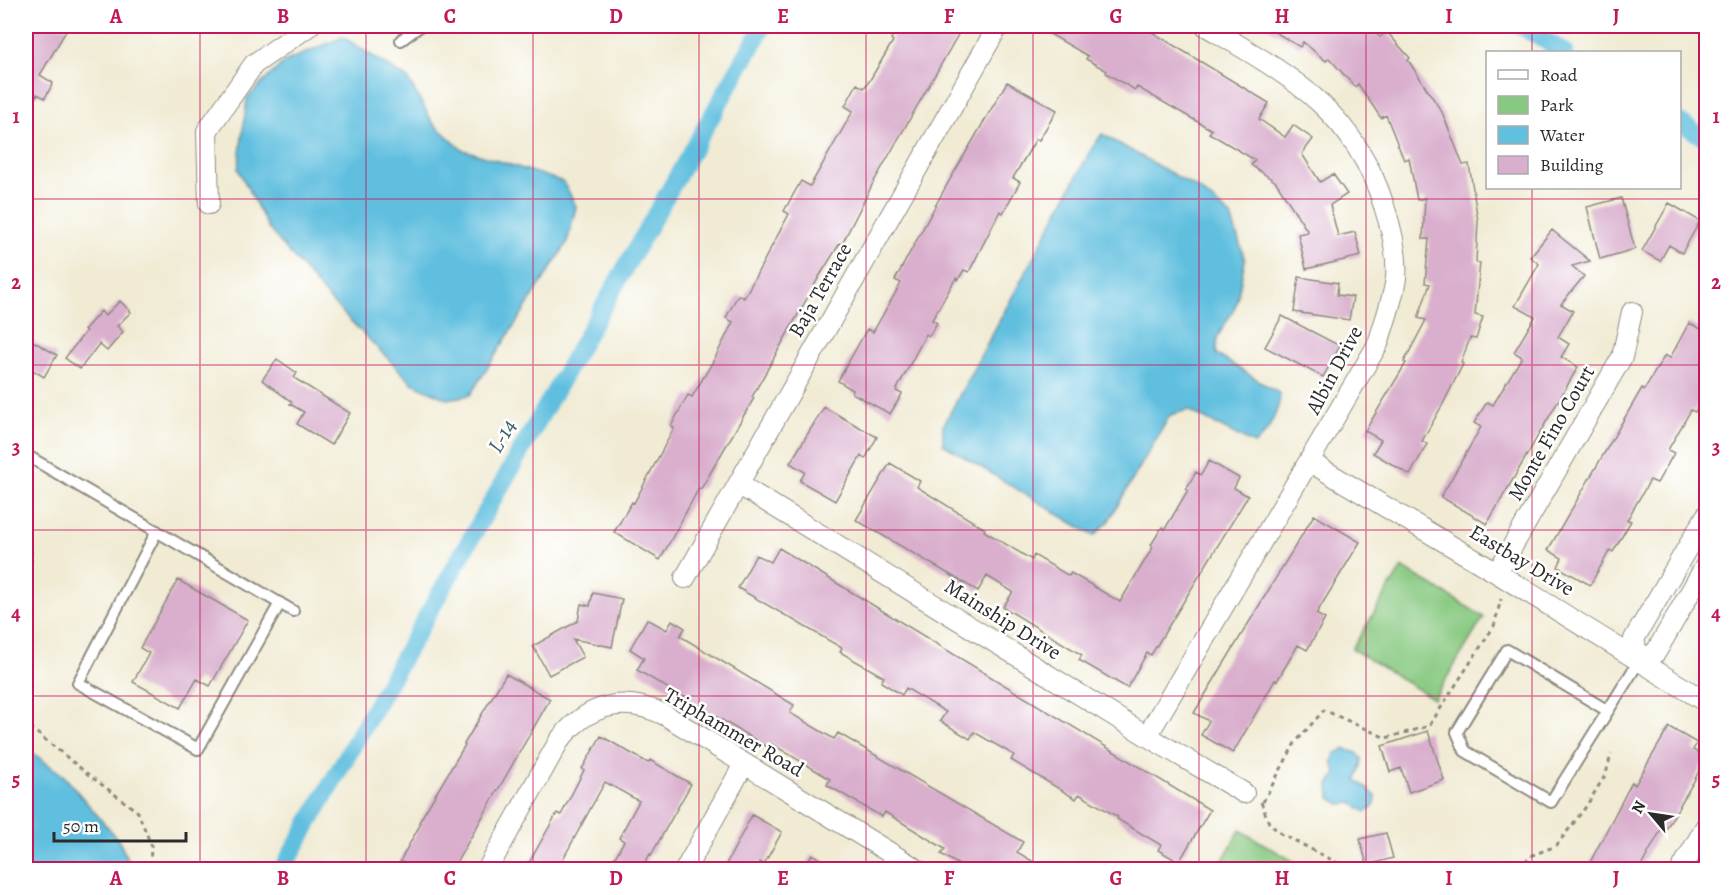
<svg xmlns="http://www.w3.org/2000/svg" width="1732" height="895" viewBox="0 0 1732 895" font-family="Alegreya,serif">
	<rect width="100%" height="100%" fill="#fff"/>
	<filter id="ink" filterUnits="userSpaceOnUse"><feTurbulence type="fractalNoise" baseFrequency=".0167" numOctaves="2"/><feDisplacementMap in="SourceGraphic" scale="12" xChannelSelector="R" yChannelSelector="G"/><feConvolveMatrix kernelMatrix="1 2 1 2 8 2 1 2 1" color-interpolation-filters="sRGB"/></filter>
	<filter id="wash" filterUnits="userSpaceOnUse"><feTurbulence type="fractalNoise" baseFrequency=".008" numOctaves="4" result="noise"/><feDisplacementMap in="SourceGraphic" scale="24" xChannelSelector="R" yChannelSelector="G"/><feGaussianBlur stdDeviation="1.35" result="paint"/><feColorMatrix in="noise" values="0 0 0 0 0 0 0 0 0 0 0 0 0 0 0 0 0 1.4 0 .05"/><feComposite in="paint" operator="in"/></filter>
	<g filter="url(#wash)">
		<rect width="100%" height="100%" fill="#f1ebd4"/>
		<path fill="#88c981" stroke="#5a7a56" stroke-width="1.5" d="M1402,567L1484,617L1434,699L1352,649Z
			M1240,830L1300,865L1298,869L1218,868Z"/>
		<path fill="#61bfdf" stroke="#467585" stroke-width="1.5" d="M343,37L408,79L433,123L461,149L564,182L576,207L567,243L470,395L447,399L412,383L328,298L269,229L238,169L247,98L284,62Z
			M1102,134L1199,189L1231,216L1245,260L1236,305L1217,338L1216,354L1280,394C1280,408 1267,437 1254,444L1188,410L1170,415L1108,522L1094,536L943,444V426L1092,148Z
			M26,748L64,776L119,841L132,869H26Z
			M1344,749L1357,753L1362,759C1362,767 1357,773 1357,780L1376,796C1376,805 1374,808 1366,812L1352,803L1341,804L1330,798L1329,785L1336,773L1332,761L1336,753Z"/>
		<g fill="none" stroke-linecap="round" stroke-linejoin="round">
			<path stroke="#61bfdf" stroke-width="18" d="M1520,26L1565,52
				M1680,122L1706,139
				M282,870L763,26"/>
		</g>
		<g id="blocks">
			<path fill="#d9afcd" d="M26,26H69L40,75L53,83L45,98L37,94L26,117Z
				M898,26H963L872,185L842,244L840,243L819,277L752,397L754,398L701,489L699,488L660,560L614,532L632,502L634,503L674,428L671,426L688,395L692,397L715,358L733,322L726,318L738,295L744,298L789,214L784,211L801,181L810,186L853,111L845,106L857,84L864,88L870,80L893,41L891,39Z
				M1036,26H1142L1269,103L1259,119L1285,137L1293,125L1313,139L1302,154L1320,182L1333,174L1347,194L1330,205L1338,236L1355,232L1361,256L1306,269L1298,234L1308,232L1276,182L1251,165L1255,160L1209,133L1212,130L1137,87L1135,90L1106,73L1107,71L1086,59L1088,56Z
				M1265,26H1366L1380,37L1387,32L1410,58L1408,60L1442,112L1463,165L1469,164L1478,221L1476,262L1480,263L1475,315L1483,317L1476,339L1470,338L1461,363L1463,364L1443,404L1422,441L1427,444L1410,475L1373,453L1381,440L1365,431L1406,363L1404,362L1426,320L1418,318L1430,284L1425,283L1429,239H1423L1425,198L1417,200L1409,158L1404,160L1386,115L1381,118L1358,84L1355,87L1329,58L1326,61L1303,42L1300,47Z
				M1007,82L1057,110L1039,140L1036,139L1013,178L1020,182L1003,213L1000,211L969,272L964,270L958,280L956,278L932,320L937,323L929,336L926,334L896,391L902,394L890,414L852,393L853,390L838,381L867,329L873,332L901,283L895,280L945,188Z
				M1621,198L1635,249L1600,259L1587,207Z
				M1669,203L1700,221L1682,253L1669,245L1660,261L1642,251Z
				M1552,230L1590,261L1572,266L1584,276L1561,304L1573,311L1558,337L1569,344L1561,357L1578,367L1487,524L1441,497L1481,427L1474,423L1487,402L1493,405L1522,357L1514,352L1535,317L1515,306L1539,264L1530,257Z
				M1299,277L1338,283L1337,295L1353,297L1349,320L1294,312Z
				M120,301L131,312L117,326L123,332L107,351L99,344L80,369L65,358L86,331L84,330L101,311L105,316Z
				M1282,316L1340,346L1323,377L1265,347Z
				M1689,323L1707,332V408L1699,404L1695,412L1691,410L1668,450L1674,453L1657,483L1650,480L1627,520L1631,521L1613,552L1610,550L1590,585L1558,567L1562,558L1548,550L1642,388L1644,390L1665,355L1670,358Z
				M26,337L57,355L44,377L26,366Z
				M277,359L297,373L294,378L350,413L331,445L297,424L304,412L290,404L292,402L262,380Z
				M824,407L877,437L865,459L861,456L835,501L800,481L805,472L790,463Z
				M1209,461L1239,478L1234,488L1248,496L1151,655L1147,653L1127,688L1079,660L1082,655L1003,607L1013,592L987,576L978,591L856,520L890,463L920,481L917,487L985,529L984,531L1032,560L1034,555L1069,576L1071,573L1120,602L1153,547L1151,545L1162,527L1165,529L1188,490L1186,489L1196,472L1201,475Z
				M1314,515L1360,542L1316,614L1325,619L1307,650L1298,645L1277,681L1275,680L1233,753L1201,735L1209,721L1194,713Z
				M779,548L1210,810L1179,862L1158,850L1161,845L1117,819L1118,817L1079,794L1076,799L1011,760L1014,755L974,732L970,739L940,721L946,712L906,688L902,695L881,682L884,677L840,652L842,648L738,588L756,555L771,562Z
				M178,580L248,620L210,686L197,679L180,708L133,682L149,653L140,648Z
				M593,593L622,599L612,647L573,639L583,657L549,675L533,646L578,621L581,604L590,606Z
				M647,619L667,630L672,620L685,628L680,636L794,705L790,713L834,739L838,733L1023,842L1017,852L1047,870H967L941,854L945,849L885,812L882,817L827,785L830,779L772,744L769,748L637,670L644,658L630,649Z
				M506,674L550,699L452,870L439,863L436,870H414L400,861L421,823L419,822L465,745L464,744Z
				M1669,727L1697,743L1693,750L1706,757L1694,781L1665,831L1662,828L1639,870H1586L1632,782L1635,785Z
				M1428,731L1444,780L1409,792L1401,768L1390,772L1382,746Z
				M601,736L648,763L650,760L691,784L651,855L650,854L641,870H608L624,841L619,838L639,801L605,782L557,870H525L557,813L561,815L584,770L582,769Z
				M752,815L782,832L764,864L759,862L755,870H723Z
				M1386,833L1393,858L1367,865L1360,839Z
				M812,854L840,870H803Z"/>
		</g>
	</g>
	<g filter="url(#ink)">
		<use href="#blocks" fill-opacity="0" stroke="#8e8b80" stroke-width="1.5"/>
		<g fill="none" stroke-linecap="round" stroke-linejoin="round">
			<g stroke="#8e8b80" stroke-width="14">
				<path id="lane" d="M401,40L420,26
					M26,455L293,611
					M157,531L78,683L198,749L280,603
					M1608,711L1507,650L1457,732L1465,751L1551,802L1639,661"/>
			</g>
			<g stroke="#8e8b80" stroke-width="22">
				<path id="street" d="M209,204L207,131L254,64L309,26
					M1310,462L1497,573L1706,702
					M738,484L1147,736L1244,793
					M1706,516L1634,639L1639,661L1656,652L1706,565
					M1497,573L1622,357L1632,312
					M685,578L998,26
					M1147,736L1378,344C1384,323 1393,300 1396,278C1398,255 1391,227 1384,206C1354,109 1287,74 1206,26
					M487,870L559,741C587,704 623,695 665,715L918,870
					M685,870L744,764
					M1681,870L1706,826"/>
			</g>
			<path stroke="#8e8b80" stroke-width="3" stroke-dasharray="4.5 4.5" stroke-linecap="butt" d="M26,533C36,551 30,573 26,592
				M26,709L32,729L89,775L138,812L151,845L150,870
				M1261,802L1269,823L1280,833L1351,870
				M1263,802L1295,743L1324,710L1386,738L1429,726L1494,626L1501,599
				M1520,870L1530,856L1556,846L1585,808L1606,774L1611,754"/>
			<use href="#lane" stroke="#fff" stroke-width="10"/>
			<use href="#street" stroke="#fff" stroke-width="20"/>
		</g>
	</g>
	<path fill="none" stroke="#c2185b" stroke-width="1.5" stroke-opacity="0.55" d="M200,26V870M366,26V870M533,26V870M699,26V870M866,26V870M1033,26V870M1199,26V870M1366,26V870M1532,26V52M1532,188V870M26,199H1706M26,365H1706M26,530H1706M26,696H1706"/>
	<g text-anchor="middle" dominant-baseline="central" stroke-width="5" stroke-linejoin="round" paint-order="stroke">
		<g font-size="21" fill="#2b2b2b" stroke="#fff">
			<text transform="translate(820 290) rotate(-60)">Baja Terrace</text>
			<text transform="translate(1334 370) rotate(-62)">Albin Drive</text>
			<text transform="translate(1551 433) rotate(-60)">Monte Fino Court</text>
			<text transform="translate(1522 560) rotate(31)">Eastbay Drive</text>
			<text transform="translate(1003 619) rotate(32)">Mainship Drive</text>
			<text transform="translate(734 732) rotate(30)">Triphammer Road</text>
		</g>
		<g font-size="22" font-style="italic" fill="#3e5f6a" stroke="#fff">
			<text transform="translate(502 436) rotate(-60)">L-14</text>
		</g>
	</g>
	<rect width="1732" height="895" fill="none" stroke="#fff" stroke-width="66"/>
	<rect x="1486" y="51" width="195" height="138" fill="#ffffff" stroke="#aaaaaa" stroke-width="1.5"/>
	<rect x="1498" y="70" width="30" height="9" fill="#ffffff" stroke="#aaaaaa" stroke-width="1.5"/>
	<text x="1540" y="81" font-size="18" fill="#2b2b2b">Road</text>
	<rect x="1498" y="96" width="30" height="18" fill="#88c981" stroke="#aaaaaa" stroke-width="1.5"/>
	<text x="1540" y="111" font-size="18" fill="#2b2b2b">Park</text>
	<rect x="1498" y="126" width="30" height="18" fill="#61bfdf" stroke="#aaaaaa" stroke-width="1.5"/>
	<text x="1540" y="141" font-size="18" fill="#2b2b2b">Water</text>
	<rect x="1498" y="156" width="30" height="18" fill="#d9afcd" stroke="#aaaaaa" stroke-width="1.5"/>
	<text x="1540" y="171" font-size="18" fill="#2b2b2b">Building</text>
	<g transform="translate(1651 814) rotate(299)" stroke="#ffffff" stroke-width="4.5" paint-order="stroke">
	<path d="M0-4.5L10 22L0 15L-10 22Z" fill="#2b2b2b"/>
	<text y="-9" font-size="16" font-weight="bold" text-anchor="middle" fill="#2b2b2b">N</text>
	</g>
	<path d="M54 832v9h132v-9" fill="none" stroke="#2b2b2b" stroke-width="3"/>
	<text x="63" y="832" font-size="18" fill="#2b2b2b" stroke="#ffffff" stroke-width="4.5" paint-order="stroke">50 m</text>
	<rect x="33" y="33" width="1666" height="829" fill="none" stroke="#c2185b" stroke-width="2"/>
	<g font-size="20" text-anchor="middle" font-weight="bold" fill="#c2185b">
		<text x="116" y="23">A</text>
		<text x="283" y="23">B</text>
		<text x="450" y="23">C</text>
		<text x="616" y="23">D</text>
		<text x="783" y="23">E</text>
		<text x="949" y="23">F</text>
		<text x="1116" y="23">G</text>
		<text x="1282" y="23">H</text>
		<text x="1449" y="23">I</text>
		<text x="1616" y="23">J</text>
		<text x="16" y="123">1</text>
		<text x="1716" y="123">1</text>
		<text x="16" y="289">2</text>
		<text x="1716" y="289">2</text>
		<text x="16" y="454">3</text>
		<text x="1716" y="454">3</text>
		<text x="16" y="620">4</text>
		<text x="1716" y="620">4</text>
		<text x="16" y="786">5</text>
		<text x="1716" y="786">5</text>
		<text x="116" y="885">A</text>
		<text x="283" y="885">B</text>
		<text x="450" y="885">C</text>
		<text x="616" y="885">D</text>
		<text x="783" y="885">E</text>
		<text x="949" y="885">F</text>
		<text x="1116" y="885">G</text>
		<text x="1282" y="885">H</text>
		<text x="1449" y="885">I</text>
		<text x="1616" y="885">J</text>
	</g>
</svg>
